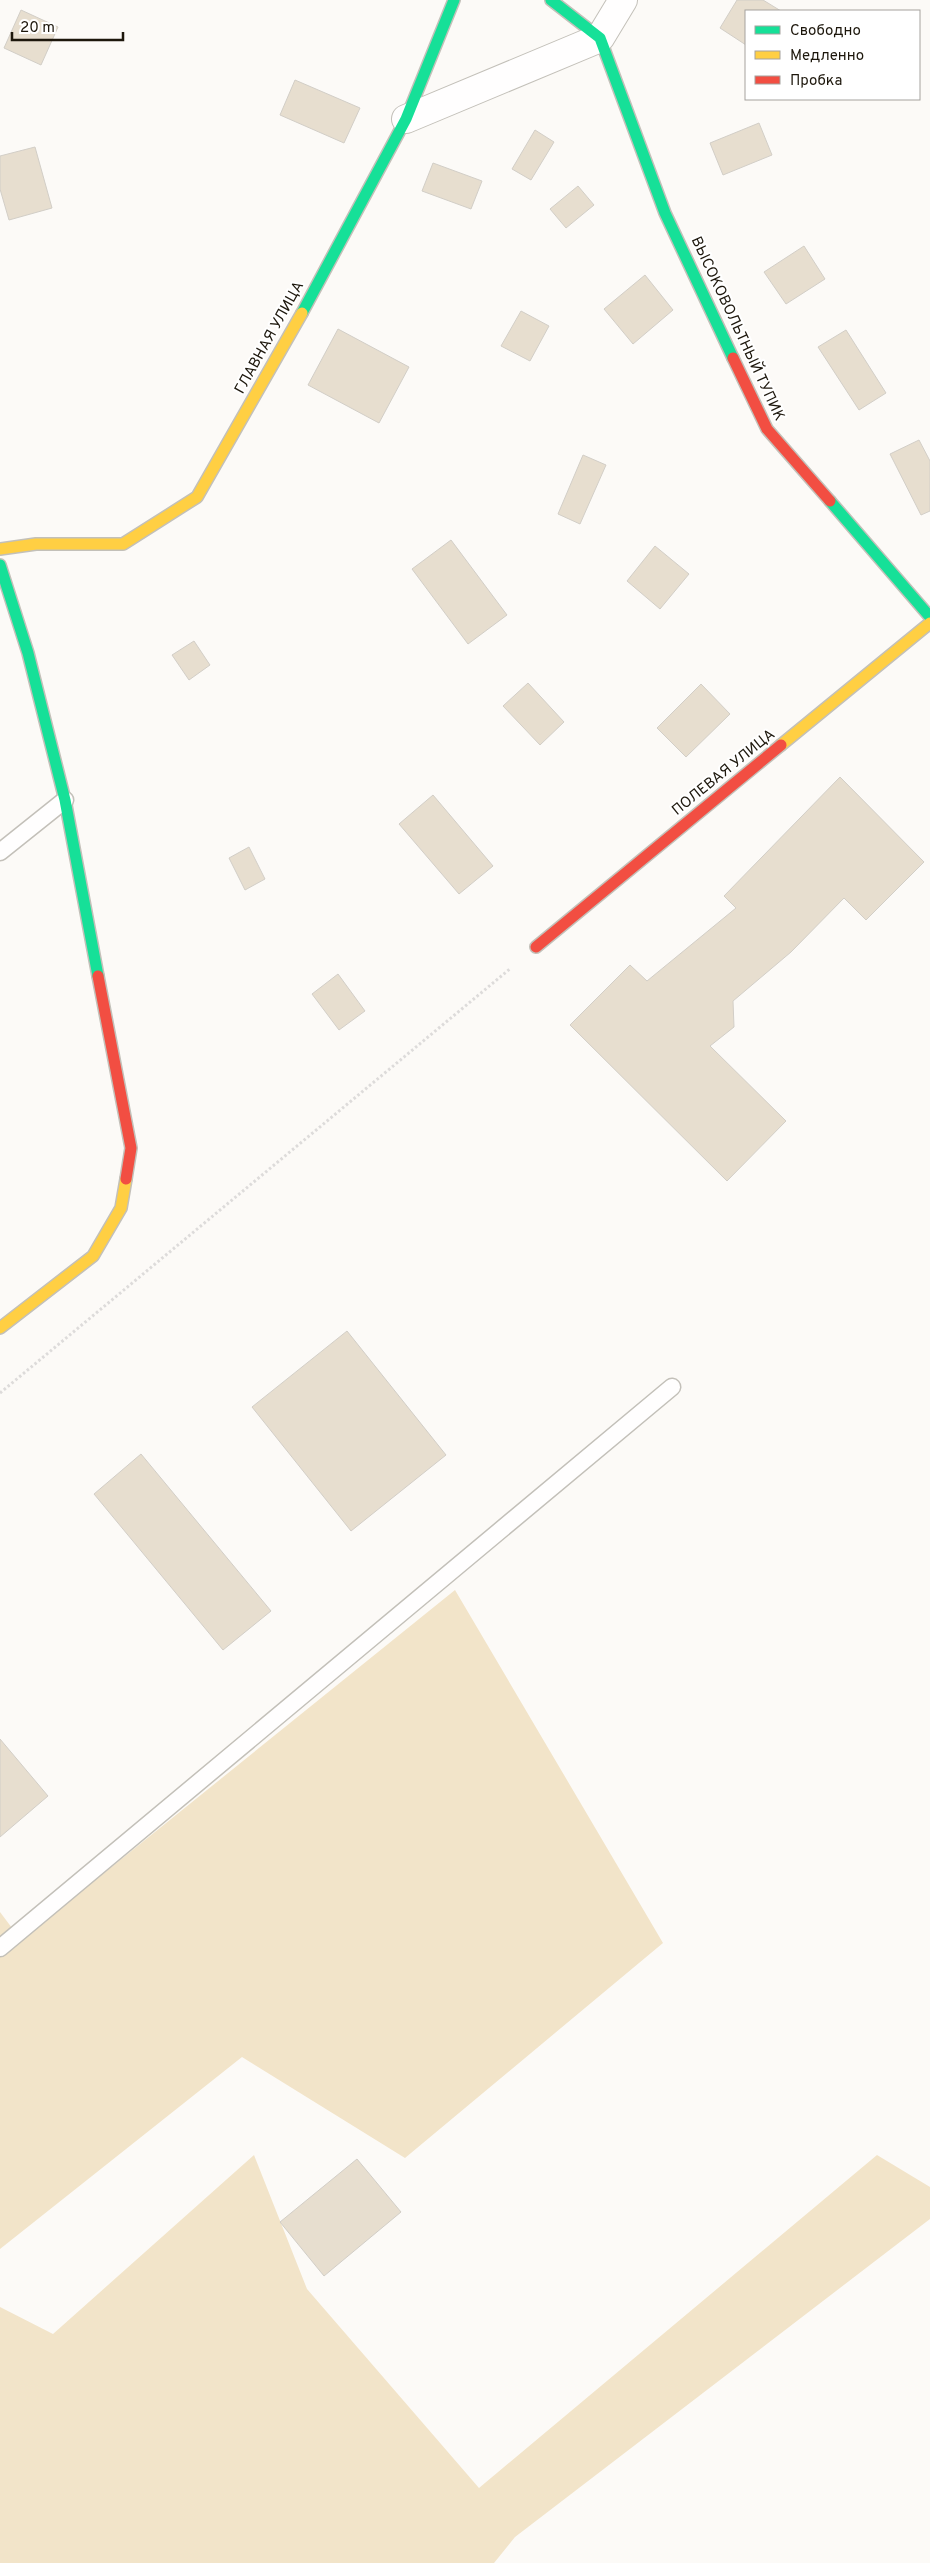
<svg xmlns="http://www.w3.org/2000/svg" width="930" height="2563" viewBox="0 0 930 2563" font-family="Overpass,sans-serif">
	<rect width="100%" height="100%" fill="#fcfaf7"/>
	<path fill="#f2e4c9" d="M455,1590L663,1943L405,2158L242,2057L0,2249V1912L21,1940Z
		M254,2155L307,2289L479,2488L877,2155L930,2187V2219L515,2537L494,2563H0V2307L53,2334Z"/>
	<path fill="#e7decf" stroke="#d2cec7" d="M737,0H763L781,11H746V45L720,28Z
		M21,10L58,27L41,65L4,48Z
		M295,80L360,108L344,143L280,115Z
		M759,123L772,155L723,175L710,143Z
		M535,130L554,142L531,180L512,169Z
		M35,147L52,208L9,220L0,189V156Z
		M433,163L482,181L471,209L422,191Z
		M578,186L594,205L566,228L550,209Z
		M804,246L825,279L786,304L764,272Z
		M645,275L673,310L633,344L604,309Z
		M521,311L549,326L530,361L501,346Z
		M338,329L409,367L379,423L308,385Z
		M846,330L886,393L859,410L818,347Z
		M919,440L930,461V511L921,515L890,454Z
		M583,455L606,465L580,524L558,514Z
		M451,540L507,615L468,644L412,569Z
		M655,546L689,574L660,609L627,581Z
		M194,641L210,665L189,680L172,655Z
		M528,683L564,722L540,745L503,706Z
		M701,684L730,714L686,757L657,728Z
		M840,777L924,862L866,920L844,898L791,952L733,1001L734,1027L710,1046L786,1121L727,1181L570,1025L630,965L647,981L736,908L724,896Z
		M433,795L493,866L459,894L399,824Z
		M249,847L265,879L245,890L229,858Z
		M338,974L365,1011L339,1030L312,994Z
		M347,1331L446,1455L351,1531L252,1407Z
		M141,1454L271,1611L223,1650L94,1494Z
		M0,1739L48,1796L0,1837Z
		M357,2159L401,2212L324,2276L280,2222Z"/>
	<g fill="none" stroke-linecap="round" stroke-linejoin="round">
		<g stroke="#c3c0b9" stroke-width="19">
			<path id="lane" d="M0,852L65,800
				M0,1948L672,1387"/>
		</g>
		<g stroke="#c3c0b9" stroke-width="30">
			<path id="street" d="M406,119L600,38L623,0"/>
		</g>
		<g stroke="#c3c0b9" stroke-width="14">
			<path id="fast" d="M551,0L600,38L665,213L733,358
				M302,313L406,119L454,0
				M830,501L930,617
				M0,565L28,653L65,800L98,976"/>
		</g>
		<g stroke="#c3c0b9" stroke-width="14">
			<path id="slow" d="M0,549L36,544H123L197,497L302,313
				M781,745L930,623
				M0,1328L93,1256L121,1208L126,1179"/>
		</g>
		<g stroke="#c3c0b9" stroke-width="14">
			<path id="jam" d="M733,358L767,429L830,501
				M536,947L781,745
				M98,976L131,1148L126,1179"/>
		</g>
		<path stroke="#dddbda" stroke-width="3" stroke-dasharray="2.5 2.5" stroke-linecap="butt" d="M0,1393L511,968"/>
		<use href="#lane" stroke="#fffefe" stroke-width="16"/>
		<use href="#street" stroke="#fffefe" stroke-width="28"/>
		<use href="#fast" stroke="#16e098" stroke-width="11"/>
		<use href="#slow" stroke="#ffcf43" stroke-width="11"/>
		<use href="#jam" stroke="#f24e42" stroke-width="11"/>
	</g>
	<g text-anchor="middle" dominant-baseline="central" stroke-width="4" stroke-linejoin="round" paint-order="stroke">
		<g font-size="15" fill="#1d170c" stroke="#fff">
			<text transform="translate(737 329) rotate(65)">ВЫСОКОВОЛЬТНЫЙ ТУПИК</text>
			<text transform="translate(270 338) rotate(-61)">ГЛАВНАЯ УЛИЦА</text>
			<text transform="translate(724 773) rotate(-39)">ПОЛЕВАЯ УЛИЦА</text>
		</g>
	</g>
	<rect x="745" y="10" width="175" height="90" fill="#ffffff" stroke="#a5a29e"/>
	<rect x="755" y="26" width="25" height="8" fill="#16e098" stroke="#a5a29e"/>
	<text x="790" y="35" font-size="15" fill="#1d170c">Свободно</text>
	<rect x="755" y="51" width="25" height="8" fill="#ffcf43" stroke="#a5a29e"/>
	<text x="790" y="60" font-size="15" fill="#1d170c">Медленно</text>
	<rect x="755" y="76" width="25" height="8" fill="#f24e42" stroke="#a5a29e"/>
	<text x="790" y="85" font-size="15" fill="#1d170c">Пробка</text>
	<path d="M12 32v8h111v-8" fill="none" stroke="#1d170c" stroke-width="2.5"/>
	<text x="20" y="32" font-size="15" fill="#1d170c" stroke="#ffffff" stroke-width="4" paint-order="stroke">20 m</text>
</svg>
